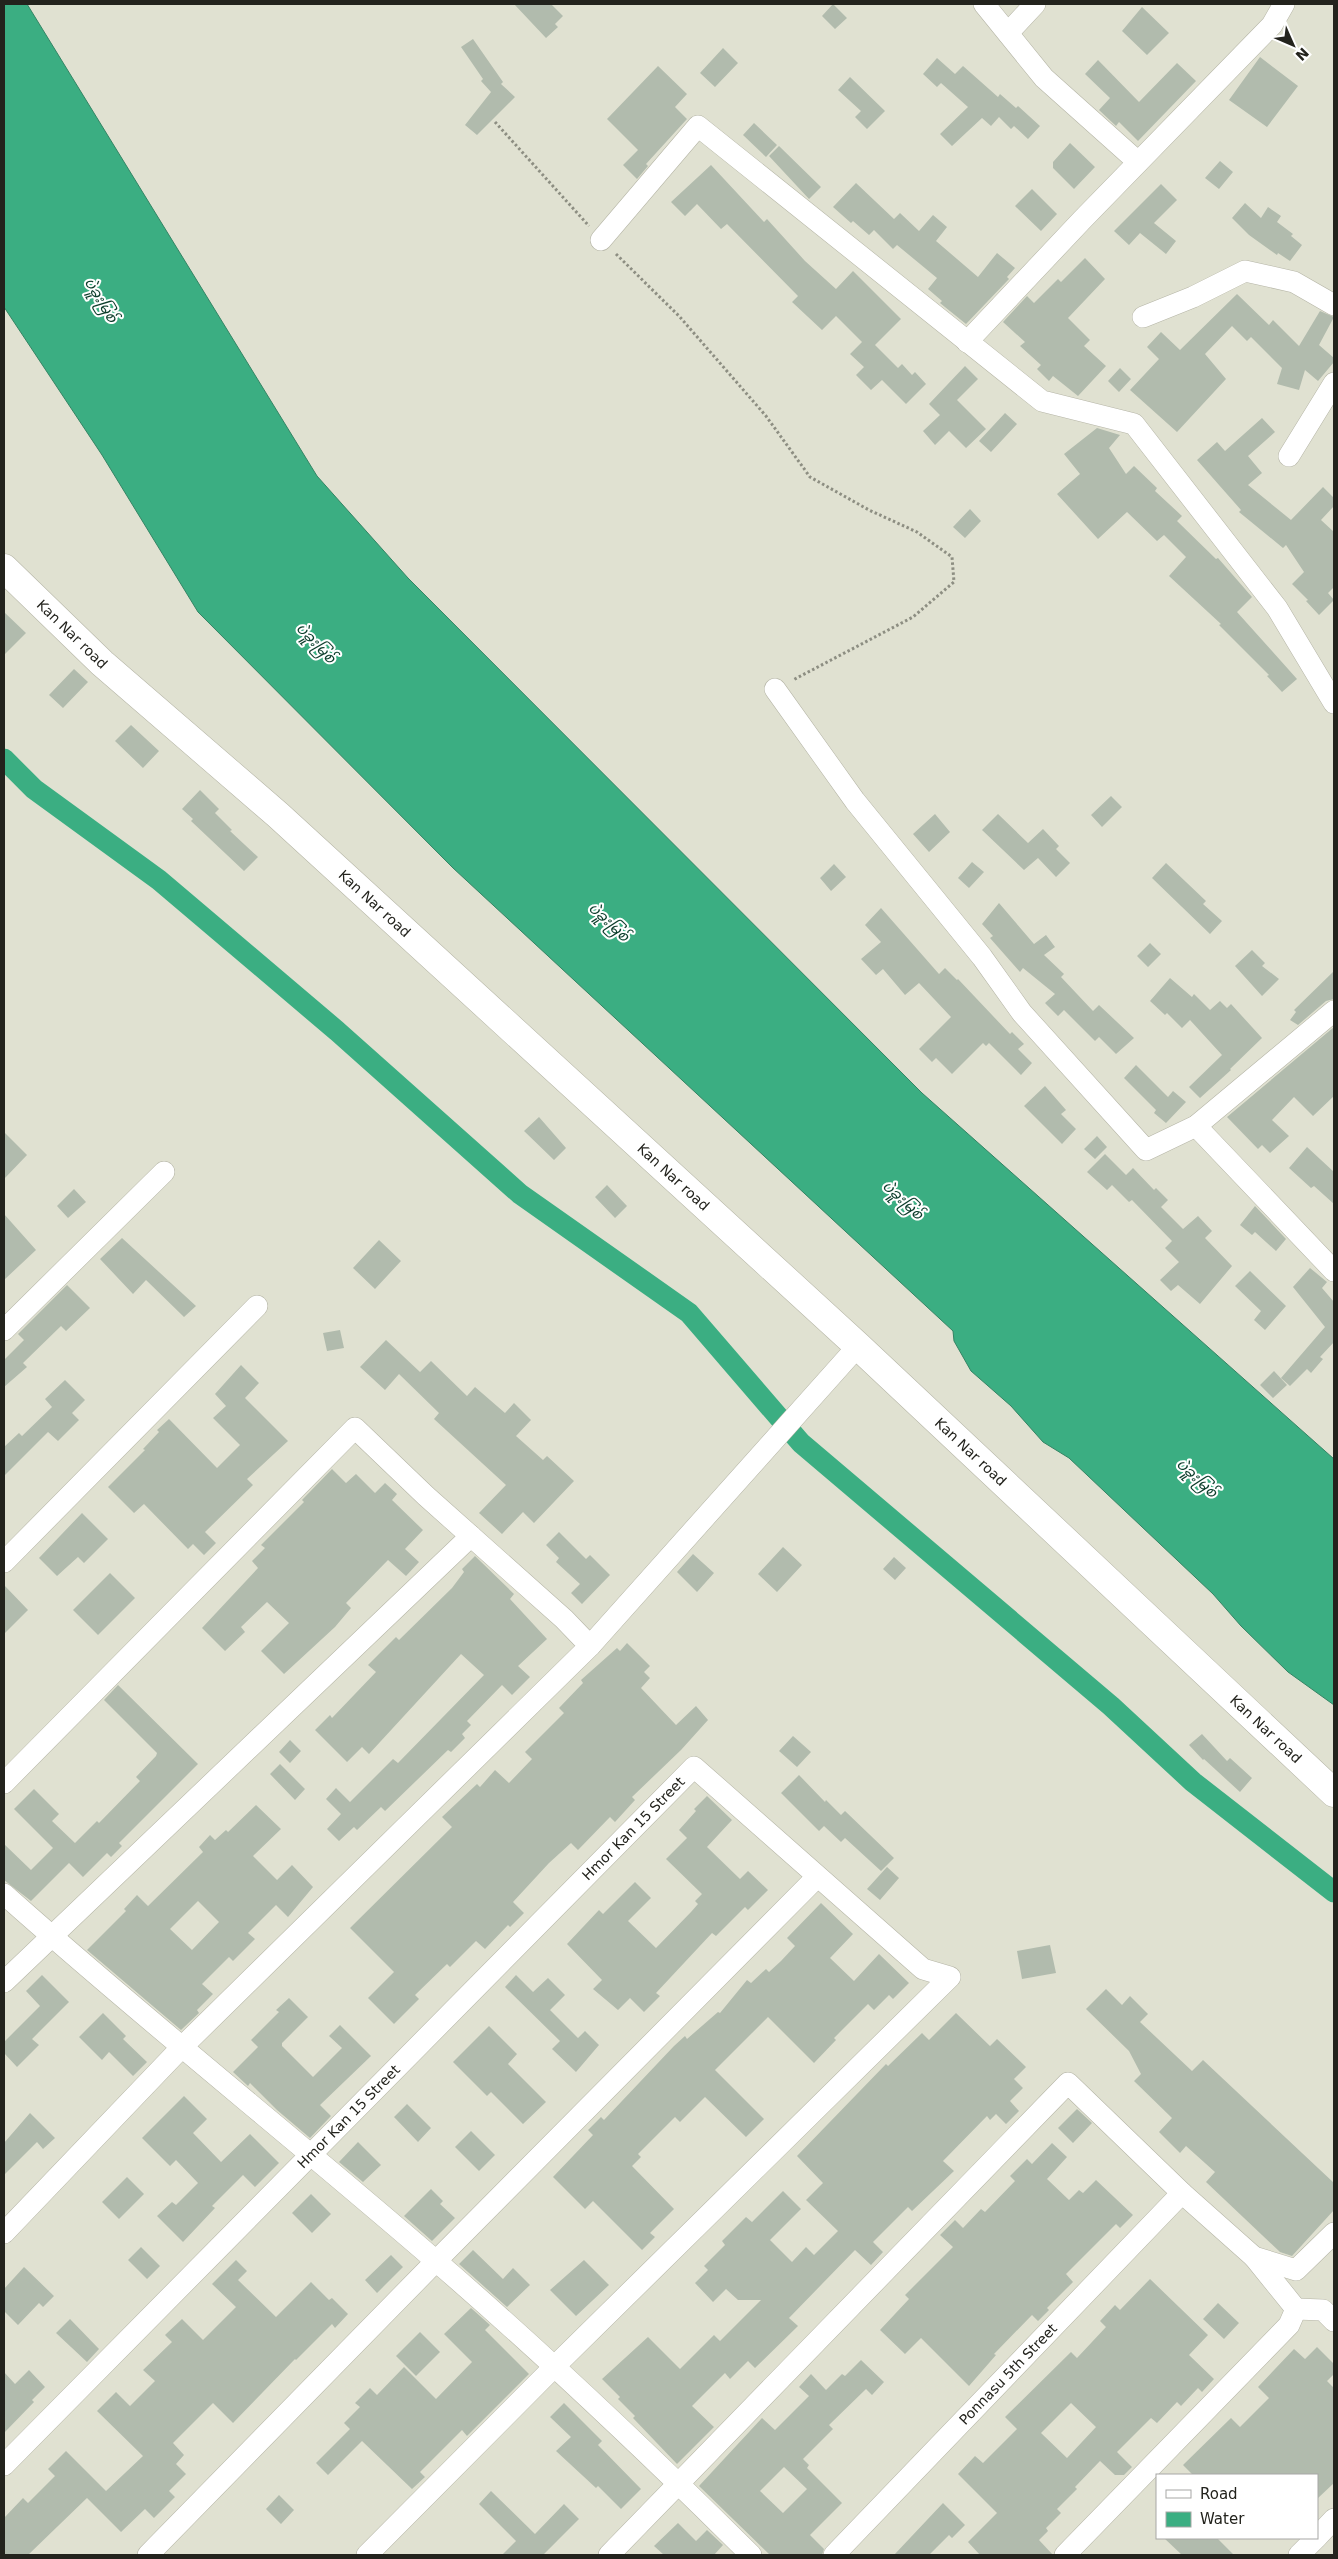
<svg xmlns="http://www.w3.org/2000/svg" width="1338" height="2559" viewBox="0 0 1338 2559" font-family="'DejaVu Sans','Noto Sans Myanmar',sans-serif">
	<rect width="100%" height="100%" fill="#e0e1d1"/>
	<path fill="#3bae82" stroke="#348464" d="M4,4H27L317,476L408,578L922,1093L1334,1459V1705L1288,1672L1241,1626L1213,1594L1069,1458L1043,1442L1011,1406L971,1371L954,1341L953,1331L453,868L198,612L102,455L4,307Z"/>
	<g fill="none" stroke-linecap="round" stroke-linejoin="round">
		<path stroke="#3bae82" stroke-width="21" d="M4,759L34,789L159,880L337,1031L520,1194L689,1313L801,1443L1111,1706L1193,1782L1334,1892"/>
	</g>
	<path fill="#b1bbad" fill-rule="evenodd" d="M514,4H551L563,16L555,24L558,27L546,38Z
		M833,4L847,18L835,29L822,16Z
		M1142,7L1169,33L1147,55L1122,31Z
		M473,39L503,82L501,84L515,97L477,135L465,125L491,92L481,81L483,79L461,47Z
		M723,48L738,63L715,87L700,73Z
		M1260,57L1298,86L1267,127L1229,100Z
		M937,58L955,74L963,66L998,97L1000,94L1016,108L1018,106L1040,126L1028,139L1014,126L1011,129L999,117L991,126L982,118L952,146L940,134L968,107L941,83L937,87L923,74Z
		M1098,60L1139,102L1177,63L1196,81L1138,141L1119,122L1116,126L1099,110L1110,98L1085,74Z
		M658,66L687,94L675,107L687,119L646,164L648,166L637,179L623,165L638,150L607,119Z
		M850,77L885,111L867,129L855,117L861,111L838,90Z
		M754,123L777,145L766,157L743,135Z
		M1070,143L1095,167L1074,189L1053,168V162Z
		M779,146L821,187L809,199L769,156Z
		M1220,161L1233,172L1219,189L1205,178Z
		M711,165L764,222L767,219L805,261L836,289L853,271L901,319L875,345L898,368L902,364L912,375L915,372L926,384L906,404L882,380L871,390L856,375L864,367L850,354L862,342L836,316L822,330L792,302L798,296L727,224L721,229L697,204L685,216L671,202Z
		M856,183L894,219L900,213L919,231L933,215L947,227L936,241L978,277L997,253L1015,268L1007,277L1009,279L966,324L940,303L942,301L928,289L937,278L897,245L893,249L874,230L869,235L853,221L851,223L833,207Z
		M1161,184L1177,200L1154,223L1176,241L1166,254L1140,233L1129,245L1114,231Z
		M1032,189L1057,214L1041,231L1015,206Z
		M1245,203L1261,218L1268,207L1281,216L1277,222L1293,234L1291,236L1302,245L1290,261L1278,253L1277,255L1249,235L1232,218Z
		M1085,258L1105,279L1068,318L1090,340L1084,346L1106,366L1078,396L1053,376L1049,381L1037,369L1041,365L1020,346L1025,342L1003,322L1027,296L1034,303L1058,279L1061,282Z
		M1237,294L1269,325L1273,320L1299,346L1320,311L1334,317L1319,345L1334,358V362L1318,381L1305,370L1299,390L1277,384L1282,368L1251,337L1247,341L1232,326L1205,354L1226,379L1177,432L1130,390L1159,359L1147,347L1161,332L1180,350Z
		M965,366L978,379L957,400L986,429L966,448L949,431L935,445L923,431L940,415L929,404Z
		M1120,368L1131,379L1119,392L1108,381Z
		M1005,413L1017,424L991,452L979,441Z
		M1262,418L1275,432L1248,456L1262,473L1248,485L1291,520L1323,487L1334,498V506L1321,520L1334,532V587L1328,593L1334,600L1319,615L1306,601L1308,600L1292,584L1304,572L1286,545L1283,548L1239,512L1241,510L1197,460L1217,442L1225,451Z
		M1097,428L1120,435L1109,448L1126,474L1134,466L1157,488L1155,491L1182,516L1177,521L1216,559L1218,558L1252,597L1237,612L1297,679L1282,692L1267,676L1269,675L1219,625L1221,624L1169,576L1186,557L1164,535L1157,541L1127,512L1098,539L1057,494L1080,474L1064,454Z
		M970,509L981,521L965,538L953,527Z
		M4,612L26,633L4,655Z
		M74,669L88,682L63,708L49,695Z
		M131,725L159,751L143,768L115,741Z
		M200,790L219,809L215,813L232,830L230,831L258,857L244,871L191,821L193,819L182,809Z
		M1111,796L1122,807L1102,827L1091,815Z
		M935,814L950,832L929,852L913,834Z
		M998,814L1028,843L1043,829L1059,846L1056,849L1070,863L1056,877L1038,858L1024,870L982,830Z
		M972,862L984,872L969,888L958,878Z
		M1166,863L1206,901L1203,904L1222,921L1210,934L1152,878Z
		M834,864L846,877L831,891L820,878Z
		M999,903L1034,944L1046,935L1055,947L1044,955L1064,974L1061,977L1093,1011L1099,1005L1134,1038L1116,1054L1099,1037L1095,1041L1064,1010L1058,1016L1045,1003L1055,994L1023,968L1020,972L990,938L993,936L982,924Z
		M881,908L939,974L945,968L957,980L958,979L1010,1034L1012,1032L1024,1044L1018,1049L1032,1063L1021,1075L989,1043L986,1046L983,1043L952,1074L936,1058L932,1062L919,1049L951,1017L919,983L905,995L883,969L876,975L861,959L881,942L865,925Z
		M1150,943L1161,954L1148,967L1137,956Z
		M1252,950L1265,963L1262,966L1279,979L1262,996L1235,966Z
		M1334,971V999L1326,1001L1298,1025L1290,1020L1296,1012L1294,1010Z
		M1170,978L1192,997L1194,994L1210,1010L1220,1001L1227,1008L1231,1004L1262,1038L1230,1069L1231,1070L1200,1098L1189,1087L1222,1055L1190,1020L1182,1028L1167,1013L1165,1015L1150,1001Z
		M1334,1027V1096L1313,1116L1294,1097L1272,1120L1289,1136L1270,1153L1262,1145L1258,1149L1227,1117Z
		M1136,1065L1168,1097L1173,1091L1186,1102L1166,1123L1154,1113L1156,1110L1124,1078Z
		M1045,1086L1066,1110L1061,1114L1076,1129L1062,1144L1024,1106Z
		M539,1117L566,1148L554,1160L524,1131Z
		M4,1132L27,1155L4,1179Z
		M1097,1136L1107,1147L1095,1159L1084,1149Z
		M1307,1147L1334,1172V1204L1314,1186L1311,1188L1289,1168Z
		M1105,1154L1126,1175L1133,1168L1154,1190L1156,1188L1168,1200L1161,1207L1183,1229L1198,1216L1212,1231L1205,1238L1232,1266L1200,1304L1178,1285L1171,1291L1160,1280L1179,1262L1165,1248L1172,1241L1132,1200L1129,1202L1112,1185L1107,1190L1087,1172Z
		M607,1185L627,1206L615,1218L595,1197Z
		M74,1189L86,1202L68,1218L57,1206Z
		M1255,1206L1286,1239L1276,1251L1255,1232L1252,1235L1240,1225Z
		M4,1214L36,1250L4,1280Z
		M122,1238L196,1306L184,1317L146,1280L133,1294L100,1259Z
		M379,1240L401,1261L375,1289L353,1268Z
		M1310,1268L1327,1282L1322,1288L1334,1302V1342L1320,1357L1323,1359L1311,1373L1307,1369L1290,1386L1281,1378L1325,1327L1293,1287Z
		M1250,1271L1286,1306L1265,1330L1254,1320L1261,1311L1235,1286Z
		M67,1285L90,1308L66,1331L61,1326L23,1363L27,1367L4,1387V1360L24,1340L18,1334Z
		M340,1330L344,1348L327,1351L323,1333Z
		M386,1340L420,1372L431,1361L467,1396L475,1387L505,1413L514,1403L531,1420L516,1436L543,1460L547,1456L574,1481L534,1523L523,1512L502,1534L479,1513L506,1485L434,1419L439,1413L399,1374L385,1390L360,1367Z
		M241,1365L259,1383L245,1398L288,1441L247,1479L253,1485L205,1532L216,1543L204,1555L193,1544L188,1549L144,1504L134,1513L108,1487L145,1450L143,1449L159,1432L157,1430L169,1419L217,1468L240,1445L213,1418L226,1406L215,1394Z
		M1274,1371L1287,1385L1273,1398L1260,1385Z
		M65,1380L85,1400L72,1413L79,1420L58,1441L48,1432L4,1476V1447L19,1433L22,1436L52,1407L45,1399Z
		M332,1469L346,1483L356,1474L375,1493L385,1483L397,1494L392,1500L423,1530L405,1549L419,1562L406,1576L388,1560L346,1603L351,1608L335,1627L284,1674L261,1651L289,1623L267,1602L241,1627L245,1632L225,1651L202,1628L258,1568L252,1561L265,1548L261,1545L304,1502L302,1500Z
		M82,1513L108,1539L84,1563L78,1557L57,1576L39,1558Z
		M559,1532L586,1559L590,1555L610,1575L582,1604L571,1593L580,1584L556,1562L559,1558L546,1545Z
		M783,1547L802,1565L777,1592L758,1574Z
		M693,1554L714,1573L697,1592L677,1572Z
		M475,1556L514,1594L510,1599L547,1639L518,1666L530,1677L512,1695L502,1685L467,1721L471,1725L462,1734L465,1738L451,1752L448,1750L385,1811L381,1807L357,1830L354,1827L339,1841L327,1829L341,1814L326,1799L336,1788L350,1802L393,1759L398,1763L484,1675L461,1654L369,1754L362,1747L347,1762L315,1730L330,1715L332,1718L376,1672L368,1665L396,1637L399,1640L452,1588L464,1572L462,1569Z
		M894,1557L906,1568L895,1580L883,1569Z
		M110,1573L135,1598L98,1635L73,1610Z
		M4,1585L28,1610L4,1634Z
		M627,1643L650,1666L644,1672L650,1678L641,1688L676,1725L696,1706L708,1720L681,1750L632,1797L635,1800L615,1822L610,1817L578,1850L571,1843L549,1863L513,1902L524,1913L510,1927L508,1925L485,1949L476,1941L450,1967L447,1964L415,1995L419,1999L394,2024L368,1998L394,1972L350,1928L452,1827L442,1817L459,1801L477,1784L480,1787L495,1770L509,1783L532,1759L525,1752L564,1713L559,1708L583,1683L581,1680L617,1648L620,1651Z
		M118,1685L198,1764L119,1843L122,1846L111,1857L107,1853L83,1877L69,1863L31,1901L4,1880V1844L31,1870L53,1848L14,1809L34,1789L59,1814L52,1821L75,1843L97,1821L99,1823L140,1781L136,1777L156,1756L157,1753L104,1700Z
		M1202,1734L1227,1761L1230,1758L1252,1778L1240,1792L1204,1759L1203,1760L1189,1745Z
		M793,1736L811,1752L797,1767L779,1751Z
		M290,1740L301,1751L290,1763L279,1752Z
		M280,1764L305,1789L295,1800L270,1774Z
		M799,1775L825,1802L826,1800L841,1815L845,1811L894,1858L881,1871L845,1838L841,1842L824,1826L819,1831L781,1793Z
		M707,1796L732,1820L707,1847L740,1879L748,1871L768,1890L748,1910L745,1907L716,1936L712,1933L656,1993L660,1996L644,2012L630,1998L618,2010L593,1989L602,1980L567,1944L599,1910L603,1914L635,1882L651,1898L628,1921L656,1948L691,1912L698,1904L695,1901L702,1894L666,1859L687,1838L679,1830L696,1811L694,1809Z
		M256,1805L281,1829L253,1856L277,1880L292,1865L313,1887L288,1917L276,1905L248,1933L255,1939L233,1961L229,1957L202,1984L213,1994L197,2010L199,2013L181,2030L87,1950L126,1911L124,1909L137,1895L148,1906L203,1852L199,1847L210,1835L215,1840L226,1830L228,1832ZM198,1901L219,1922L192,1950L170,1929Z
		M887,1867L899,1878L880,1900L867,1889Z
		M821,1903L853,1934L830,1958L854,1981L879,1954L909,1983L893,1999L889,1995L874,2010L868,2004L834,2038L836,2040L814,2063L768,2017L715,2070L764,2119L746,2137L705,2097L680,2122L675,2117L638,2154L641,2157L632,2166L674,2209L650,2233L655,2237L642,2250L593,2201L585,2209L553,2177L593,2135L588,2130L601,2117L604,2120L674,2046L685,2036L687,2039L718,2012L720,2013L747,1980L751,1983L766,1969L769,1972L781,1961L795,1946L787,1938Z
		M1050,1945L1056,1973L1022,1979L1017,1951Z
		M42,1975L69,2002L32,2039L39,2045L17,2067L4,2053V2042L40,2006L26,1991Z
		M516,1975L533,1992L548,1978L565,1995L550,2010L578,2038L585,2031L599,2045L576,2072L552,2049L560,2041L505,1987Z
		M1106,1989L1122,2005L1130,1996L1148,2014L1140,2022L1192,2071L1203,2060L1334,2183V2210L1292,2256L1280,2252L1206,2182L1215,2172L1186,2146L1180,2153L1159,2132L1172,2118L1134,2081L1141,2074L1129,2051L1086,2009Z
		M289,1998L308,2017L282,2043V2046L313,2077L342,2048L329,2036L340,2025L371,2056L320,2105L331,2116L310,2138L277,2110L250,2083L248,2086L233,2072L258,2047L251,2040L279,2012L276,2010Z
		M103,2013L126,2036L123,2039L147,2062L133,2076L109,2052L102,2060L79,2037Z
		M956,2013L990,2046L997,2039L1026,2067L1014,2079L1023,2088L1010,2101L1019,2111L1006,2124L996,2114L990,2120L987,2116L943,2161L954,2171L912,2211L908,2207L873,2242L883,2252L871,2265L855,2250L789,2318L798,2326L755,2368L748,2361L730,2379L725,2373L692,2406L714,2427L677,2464L633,2418L635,2416L618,2399L620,2397L602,2379L648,2337L680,2369L714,2335L720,2341L761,2300H738L726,2289L713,2302L695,2283L708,2270L704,2266L725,2245L722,2241L746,2217L752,2222L783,2191L801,2209L770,2240L792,2262L806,2247L814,2255L838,2231L806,2200L823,2183L797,2156L886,2064L888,2066L922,2033L929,2040Z
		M489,2026L517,2054L508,2064L546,2102L523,2124L491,2092L487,2096L453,2062Z
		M184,2096L207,2119L193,2133L221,2162L250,2134L279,2163L255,2187L243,2175L212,2206L215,2208L183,2242L157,2216L172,2202L176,2205L198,2183L176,2160L170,2166L142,2138Z
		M407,2104L431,2128L418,2142L394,2117Z
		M1077,2109L1092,2123L1073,2143L1058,2128Z
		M30,2113L55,2138L43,2149L37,2142L4,2175V2143Z
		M471,2131L495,2155L479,2171L455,2147Z
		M358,2142L381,2165L363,2182L339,2162Z
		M1052,2143L1067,2157L1047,2179L1069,2200L1079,2190L1083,2193L1096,2180L1133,2215L1120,2228L1116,2224L1066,2274L1073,2282L1047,2308L1049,2310L1038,2321L1032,2315L994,2354L996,2355L969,2386L921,2338L905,2354L880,2330L909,2299L905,2295L953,2247L940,2235L955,2220L963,2228L981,2209L985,2212L1015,2181L1010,2176L1027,2159L1032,2164Z
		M127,2177L144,2194L119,2219L102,2202Z
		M431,2189L443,2201L440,2204L455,2218L432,2241L404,2216Z
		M311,2194L331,2214L312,2233L292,2213Z
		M141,2247L160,2266L147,2279L128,2260Z
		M473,2250L503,2279L513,2268L530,2285L507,2307L459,2264Z
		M391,2255L403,2267L377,2293L365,2280Z
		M236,2260L247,2271L238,2280L276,2317L311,2282L329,2300L332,2298L348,2314L335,2328L332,2324L296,2360L295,2359L233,2423L213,2403L173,2443L184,2455L176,2464L186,2474L169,2491L175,2497L154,2518L145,2509L121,2532L87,2498L28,2555H4V2518L23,2498L28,2503L55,2476L48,2469L66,2451L106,2491L143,2456L97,2411L116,2392L130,2406L155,2381L143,2370L172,2342L165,2335L182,2319L203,2340L236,2307L212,2284Z
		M584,2260L609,2285L576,2316L550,2290Z
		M24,2267L54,2296L43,2307L39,2303L18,2325L4,2311V2289Z
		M1150,2279L1208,2335L1189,2355L1214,2379L1202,2392L1198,2388L1181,2406L1177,2402L1157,2423L1151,2418L1117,2452L1132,2467L1124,2475H1115L1100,2461L1075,2487L1077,2489L1057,2509L1061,2513L1046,2528L1048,2531L1039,2540L1053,2555H980L968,2542L997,2513L958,2474L975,2456L983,2463L1017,2429L1005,2417L1071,2352L1077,2358L1106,2327L1100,2321L1115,2305L1120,2310ZM1071,2403L1096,2427L1067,2458L1041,2433Z
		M1218,2303L1239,2323L1224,2339L1203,2319Z
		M471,2308L490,2325L485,2330L529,2374L467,2436L462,2430L420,2472L425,2477L412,2489L362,2441L328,2475L316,2463L350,2429L344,2423L360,2407L355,2403L370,2388L377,2395L404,2367L436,2399L472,2362L444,2334Z
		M70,2319L99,2349L87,2362L56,2333Z
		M420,2332L440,2352L416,2376L396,2356Z
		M1317,2347L1334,2364V2374L1327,2381L1334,2388V2483L1317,2499V2475H1193L1183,2465L1231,2418L1240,2427L1269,2398L1258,2387L1294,2349L1305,2359Z
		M861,2360L884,2382L872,2395L866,2389L829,2425L833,2429L803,2459L809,2465L807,2468L842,2503L810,2535L824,2549L822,2555H770L699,2486L762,2418L775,2430L809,2396L799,2387L811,2374L826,2390L842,2374L845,2376ZM784,2467L807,2489L783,2513L760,2491Z
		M29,2370L45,2387L32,2400L34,2402L4,2433V2372L15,2384Z
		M564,2403L602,2441L598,2445L641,2489L621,2509L598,2486L596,2488L556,2451L571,2437L550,2417Z
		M491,2491L535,2534L564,2504L579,2519L543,2555H502L516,2541L479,2504Z
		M279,2495L294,2510L281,2524L266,2509Z
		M943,2503L965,2525L952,2538L949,2535L929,2555H894Z
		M678,2523L696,2541L707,2530L723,2545L714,2555H664L654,2546Z
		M1164,2538H1217L1234,2555H1182Z"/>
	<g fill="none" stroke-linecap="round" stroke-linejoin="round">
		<g stroke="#b5b5a6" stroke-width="22">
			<g id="street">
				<path d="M984,4L1044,78L1138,162"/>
				<path d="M1008,33L1035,4"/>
				<path d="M601,240L698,126L1042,401L1134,424L1277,608L1334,703"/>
				<path d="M1143,317L1193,297L1245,271L1294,282L1334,305"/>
				<path d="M967,342L1082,220L1272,25L1284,4"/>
				<path d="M1289,456L1334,383"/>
				<path d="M775,689L855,801L982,957L1022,1013L1146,1150L1196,1126L1334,1011"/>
				<path d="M1196,1126L1334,1271"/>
				<path d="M4,1330L164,1172"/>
				<path d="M4,1562L257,1306"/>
				<path d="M590,1646L858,1346"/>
				<path d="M4,1783L355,1428L426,1496L564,1619L590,1646L181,2048L4,2233"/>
				<path d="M4,1894C145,2020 293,2137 436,2261C545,2355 649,2454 751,2555"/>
				<path d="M4,1982L471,1536"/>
				<path d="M1296,2309L1323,2310L1334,2321"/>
				<path id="s1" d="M4,2465L694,1767L923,1969L950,1977L555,2366L367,2555"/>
				<path d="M1317,2537L1334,2519"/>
				<path d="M148,2555L436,2261L817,1877"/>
				<path d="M609,2555L1068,2083L1182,2193L1254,2257L1296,2270L1334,2233"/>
				<path id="s2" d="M834,2555L1182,2193"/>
				<path d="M1065,2555L1289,2325L1296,2309L1254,2257"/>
				<path d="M1299,2555L1316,2538"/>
			</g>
		</g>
		<g stroke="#b5b5a6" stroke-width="29">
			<g id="secondary">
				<path id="s3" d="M4,568L102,663L278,815L858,1346L1334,1793"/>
			</g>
		</g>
		<path stroke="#8d8e82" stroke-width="3" stroke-dasharray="2.5 2.5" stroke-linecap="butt" d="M495,122L589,226
			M616,254L679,316L766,416L810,477L869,510L917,532L952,557L954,582L913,617L793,680"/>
		<use href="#street" stroke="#fff" stroke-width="21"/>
		<use href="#secondary" stroke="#fff" stroke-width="28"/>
	</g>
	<g text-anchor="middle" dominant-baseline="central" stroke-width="4" stroke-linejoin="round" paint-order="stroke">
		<g font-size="14" fill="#23231d" stroke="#fff">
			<text stroke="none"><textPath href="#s3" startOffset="95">Kan Nar road</textPath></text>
			<text stroke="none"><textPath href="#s3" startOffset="500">Kan Nar road</textPath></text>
			<text stroke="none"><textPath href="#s3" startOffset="905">Kan Nar road</textPath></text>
			<text stroke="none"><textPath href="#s3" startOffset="1310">Kan Nar road</textPath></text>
			<text stroke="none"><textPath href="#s3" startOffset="1715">Kan Nar road</textPath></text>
			<text stroke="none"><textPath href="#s1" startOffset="895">Hmor Kan 15 Street</textPath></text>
			<text stroke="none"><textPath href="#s1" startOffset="490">Hmor Kan 15 Street</textPath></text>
			<text stroke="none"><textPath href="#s2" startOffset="251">Ponnasu 5th Street</textPath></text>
		</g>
		<g font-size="15" font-style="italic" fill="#0c3d2b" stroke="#fff">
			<text transform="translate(101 300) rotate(59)">ပဲခူးမြစ်</text>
			<text transform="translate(316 643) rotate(46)">ပဲခူးမြစ်</text>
			<text transform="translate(609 922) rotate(43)">ပဲခူးမြစ်</text>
			<text transform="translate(903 1200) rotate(43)">ပဲခူးမြစ်</text>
			<text transform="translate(1197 1478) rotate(43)">ပဲခူးမြစ်</text>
		</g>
	</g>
	<rect width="1338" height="2559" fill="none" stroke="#23231d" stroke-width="10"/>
	<rect x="1156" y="2474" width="162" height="65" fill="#ffffff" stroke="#a7a7a5"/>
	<rect x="1166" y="2490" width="25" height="8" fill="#ffffff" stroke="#a7a7a5"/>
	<text x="1200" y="2499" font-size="15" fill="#23231d">Road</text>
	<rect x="1166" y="2512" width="25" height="15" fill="#3bae82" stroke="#a7a7a5"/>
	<text x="1200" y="2524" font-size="15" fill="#23231d">Water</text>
	<g transform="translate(1293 45) rotate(135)" stroke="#ffffff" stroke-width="4" paint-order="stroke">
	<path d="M0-4L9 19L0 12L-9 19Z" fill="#23231d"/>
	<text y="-8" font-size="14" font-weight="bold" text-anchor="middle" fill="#23231d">N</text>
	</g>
</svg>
